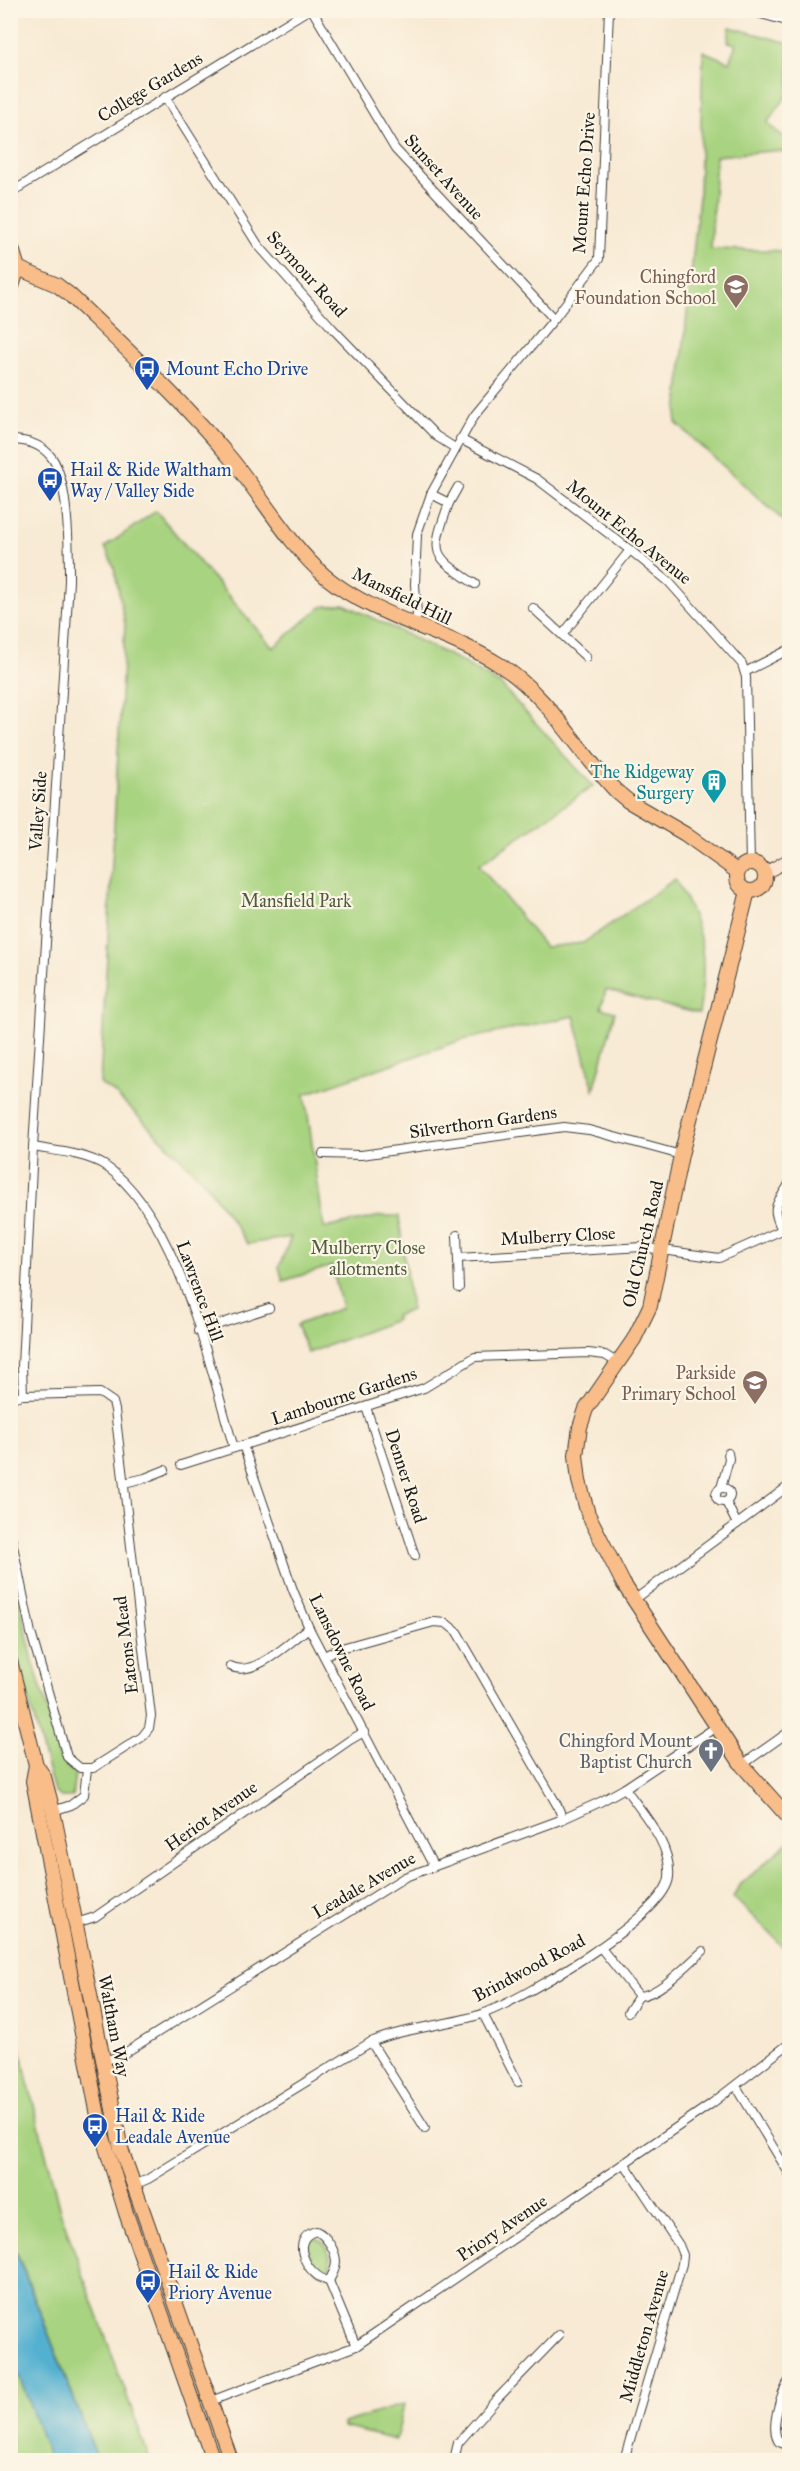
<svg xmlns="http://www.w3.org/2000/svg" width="800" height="2471" font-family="'IM FELL Great Primer',serif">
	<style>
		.green { fill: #a8d380; stroke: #62784e; stroke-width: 1.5 }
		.water { fill: #52b0d0; stroke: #376676; stroke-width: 1.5 }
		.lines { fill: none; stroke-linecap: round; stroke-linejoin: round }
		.street-casing { stroke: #3d3b38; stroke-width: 10 }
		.secondary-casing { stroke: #3d3b38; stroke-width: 14 }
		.primary-casing { stroke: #3d3b38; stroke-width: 16 }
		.street { stroke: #fff; stroke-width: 8 }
		.secondary { stroke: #fce5d0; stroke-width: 12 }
		.primary { stroke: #f8bd89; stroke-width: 14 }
		.labels { text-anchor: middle; stroke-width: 4.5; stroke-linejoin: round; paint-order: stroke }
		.street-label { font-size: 18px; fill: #1c1c1c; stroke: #fcf5e5 }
		.education-label { font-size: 18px; fill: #785e54; stroke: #fcf5e5; text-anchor: end }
		.transit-label { font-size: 18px; fill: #164399; stroke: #fcf5e5; text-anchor: start }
		.culture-label { font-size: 18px; fill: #0d838f; stroke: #fcf5e5; text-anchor: end }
		.park-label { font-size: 18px; fill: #4d5c3f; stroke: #fcf5e5 }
		.worship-label { font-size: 18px; fill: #5b616d; stroke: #fcf5e5; text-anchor: end }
	</style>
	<rect width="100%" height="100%" fill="#fcf5e5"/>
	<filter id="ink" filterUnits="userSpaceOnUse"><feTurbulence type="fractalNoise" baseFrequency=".0167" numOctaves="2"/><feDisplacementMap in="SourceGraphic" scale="12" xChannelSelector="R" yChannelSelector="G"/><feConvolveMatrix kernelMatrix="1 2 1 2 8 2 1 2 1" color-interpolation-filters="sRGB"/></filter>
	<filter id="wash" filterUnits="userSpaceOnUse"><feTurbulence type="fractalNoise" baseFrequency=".008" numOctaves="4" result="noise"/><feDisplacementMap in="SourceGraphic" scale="24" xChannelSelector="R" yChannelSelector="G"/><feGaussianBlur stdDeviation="1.35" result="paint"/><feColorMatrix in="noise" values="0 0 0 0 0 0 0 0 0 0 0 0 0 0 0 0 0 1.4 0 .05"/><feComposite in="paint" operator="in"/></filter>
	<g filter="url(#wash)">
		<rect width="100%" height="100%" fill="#f8ead4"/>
		<!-- green -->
		<g class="green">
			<polygon points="730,27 789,43 789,93 767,123 789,142 789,152 770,151 716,156 711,249 789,251 790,520 786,523 676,423 699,196 703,51 729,62 736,44 728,42"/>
			<path d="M 156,511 L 273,648 L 321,607 L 344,604 L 457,659 L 501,685 L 593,786 L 479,865 L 545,947 L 583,943 L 675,879 C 704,930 708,956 699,1014 L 606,990 L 601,1008 L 615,1012 L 594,1090 L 574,1016 L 462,1040 L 305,1094 L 324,1228 L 381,1216 L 399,1216 L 411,1310 L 395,1316 L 396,1320 L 308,1353 L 296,1325 L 342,1308 L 332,1266 L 283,1281 L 279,1267 L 291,1237 L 248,1244 L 204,1181 L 133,1111 L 112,1091 L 100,1084 L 125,624 L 114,567 L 105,547 Z"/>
			<polygon points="10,1559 33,1661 61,1754 64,1762 75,1773 72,1797 61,1797 54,1792 11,1635"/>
			<polygon points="789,1842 789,1952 733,1897 741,1884"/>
			<polygon points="10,1996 22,2057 60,2211 150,2460 98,2460 11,2237"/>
			<path d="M 314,2237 C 330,2241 333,2262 328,2275 L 325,2276 L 314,2268 L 306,2246 L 310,2238 Z"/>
			<polygon points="10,2354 47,2449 50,2460 11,2460"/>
			<polygon points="404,2404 396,2440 343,2427 343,2423"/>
		</g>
		<!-- water -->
		<polygon class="water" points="10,2237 98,2460 50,2460 11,2354"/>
	</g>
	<g filter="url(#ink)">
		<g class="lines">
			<defs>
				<g id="street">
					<polyline points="312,10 395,149 554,319"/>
					<polyline points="747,10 790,22"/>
					<polyline points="165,97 258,245 333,329 436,436 455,448"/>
					<polyline points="10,193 308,10"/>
					<polyline points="460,439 537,479 630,550 669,582 742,664 746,677 750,863"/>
					<path d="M 10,440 C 26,440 42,444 52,458 C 69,482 69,551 69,581 L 33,1147 L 22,1366 L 23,1395"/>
					<path d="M 431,494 L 449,503 C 431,554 430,554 475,584"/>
					<polyline points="449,503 458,487"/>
					<polyline points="533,608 586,657"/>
					<polyline points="414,625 417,615 415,584 417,534 431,494 474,416 554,319 599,259 609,10"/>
					<polyline points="563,634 630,550"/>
					<polyline points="745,672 790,649"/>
					<path d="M 33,1147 C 55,1151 85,1153 104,1165 C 178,1214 209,1366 234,1448"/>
					<polyline points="323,1154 361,1155 564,1127 589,1130 681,1155"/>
					<path d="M 782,1230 C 769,1204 778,1205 790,1182"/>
					<polyline points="457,1235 459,1288"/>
					<polyline points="458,1258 642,1247 719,1258 782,1230 790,1231"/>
					<polyline points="198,1331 269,1308"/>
					<polyline points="10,1398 23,1395 100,1393 113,1402 115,1410 151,1716 149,1728 142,1737 93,1768 80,1768 67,1757 31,1633 10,1531"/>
					<polyline points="366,1407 415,1556"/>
					<polyline points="243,1445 293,1590 309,1628 433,1865"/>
					<polyline points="181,1465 424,1388 475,1357 588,1353 605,1355 618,1363"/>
					<polyline points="124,1483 145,1478 165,1470"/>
					<circle cx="723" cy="1495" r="7"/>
					<polyline points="721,1488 729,1459 728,1453"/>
					<polyline points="726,1502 737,1524"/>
					<polyline points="634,1600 790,1485"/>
					<polyline points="324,1656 338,1649 434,1622 446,1623 457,1632 557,1805 563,1819"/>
					<path d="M 230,1666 C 254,1679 290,1641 309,1628"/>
					<polyline points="742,1765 790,1731"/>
					<polyline points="53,1811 71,1805 84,1795 87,1769"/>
					<polyline points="76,1923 95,1917 350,1740 364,1732"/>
					<path d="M 601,1948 L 639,1996 C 659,1995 688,1964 703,1951"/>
					<polyline points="628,2012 639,1996"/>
					<polyline points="483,2014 518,2082"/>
					<polyline points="371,2042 425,2128"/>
					<polyline points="103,2061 120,2056 405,1877 563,1819 600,1802 625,1788 716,1727"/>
					<polyline points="736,2086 790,2175"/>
					<path d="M 134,2185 L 148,2179 L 371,2042 C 407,2027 445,2026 482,2014 C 520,2001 666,1916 669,1877 C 672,1844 642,1813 625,1788"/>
					<path d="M 316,2231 C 326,2235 336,2251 336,2262 C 336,2269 332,2275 329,2281 C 307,2277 288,2238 316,2231 Z"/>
					<polyline points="329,2281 356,2346"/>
					<path d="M 790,2379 C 781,2392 769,2429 779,2442 L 790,2446"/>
					<polyline points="211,2401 356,2346 711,2104 790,2043"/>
					<polyline points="454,2460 458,2443 495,2401 559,2335"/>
					<polyline points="624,2460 682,2264 683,2255 679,2245 625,2164"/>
				</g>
				<polyline id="secondary" points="765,873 790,859"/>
				<g id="primary">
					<polyline points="10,242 18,268"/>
					<path d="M 18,268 L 57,285 L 70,295 C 126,349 183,401 232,460 C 263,498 289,545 326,577 C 376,618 445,630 500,665 C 549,696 577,750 616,791 L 628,801 L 685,834 L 738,872"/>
					<polyline points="10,292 18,268"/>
					<circle cx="751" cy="877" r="14"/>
					<polyline points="748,891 681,1155 650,1306 634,1339 586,1409 580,1427 576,1455 579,1481 588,1514 623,1583 742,1765 790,1819"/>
					<polyline points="10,1661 36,1765 44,1777 53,1811 121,2149 231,2460"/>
					<polyline points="36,1765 33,1781 101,2131 126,2213 213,2460"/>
				</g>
			</defs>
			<!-- street casing -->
			<use href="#street" class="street-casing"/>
			<!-- secondary casing -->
			<use href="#secondary" class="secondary-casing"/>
			<!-- primary casing -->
			<use href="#primary" class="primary-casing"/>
			<!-- street -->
			<use href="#street" class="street"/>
			<!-- secondary -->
			<use href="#secondary" class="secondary"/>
			<!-- primary -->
			<use href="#primary" class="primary"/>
		</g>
	</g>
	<!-- icons -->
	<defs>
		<symbol id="school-pin" viewBox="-11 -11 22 30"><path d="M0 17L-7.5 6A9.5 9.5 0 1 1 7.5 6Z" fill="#8d6e63" stroke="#fcf5e5"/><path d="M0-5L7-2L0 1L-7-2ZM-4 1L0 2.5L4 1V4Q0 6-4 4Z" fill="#fff"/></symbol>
		<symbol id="bus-pin" viewBox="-11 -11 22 30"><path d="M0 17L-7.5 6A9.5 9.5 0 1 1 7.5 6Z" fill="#1a4fb4" stroke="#fcf5e5"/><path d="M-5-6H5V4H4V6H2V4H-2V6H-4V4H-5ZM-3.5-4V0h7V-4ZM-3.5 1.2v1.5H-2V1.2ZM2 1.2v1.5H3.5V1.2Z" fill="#fff"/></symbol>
		<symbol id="building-pin" viewBox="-11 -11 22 30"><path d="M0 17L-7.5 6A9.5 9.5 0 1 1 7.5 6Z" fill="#0f9aa8" stroke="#fcf5e5"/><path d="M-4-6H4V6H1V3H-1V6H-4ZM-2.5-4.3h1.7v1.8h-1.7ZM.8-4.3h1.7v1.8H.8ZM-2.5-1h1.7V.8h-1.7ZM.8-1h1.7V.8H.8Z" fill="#fff"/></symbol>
		<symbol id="church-pin" viewBox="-11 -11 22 30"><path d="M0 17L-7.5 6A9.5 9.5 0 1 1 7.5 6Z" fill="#6b7280" stroke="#fcf5e5"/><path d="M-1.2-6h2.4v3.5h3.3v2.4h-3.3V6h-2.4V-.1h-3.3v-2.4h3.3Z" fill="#fff"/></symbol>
	</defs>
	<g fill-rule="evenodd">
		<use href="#school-pin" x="721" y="272" width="30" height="40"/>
		<use href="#bus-pin" x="132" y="354" width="30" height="40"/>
		<use href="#bus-pin" x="35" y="465" width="30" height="40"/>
		<use href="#building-pin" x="699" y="767" width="30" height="40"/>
		<use href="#school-pin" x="740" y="1368" width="30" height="40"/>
		<use href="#church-pin" x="696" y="1736" width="30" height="40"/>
		<use href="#bus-pin" x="80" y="2111" width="30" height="40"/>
		<use href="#bus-pin" x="133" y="2267" width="30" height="40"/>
	</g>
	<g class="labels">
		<!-- street labels -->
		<g class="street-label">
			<text transform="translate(150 87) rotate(-31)" y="6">College Gardens</text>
			<text transform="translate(444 177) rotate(48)" y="6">Sunset Avenue</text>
			<text transform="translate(584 183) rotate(-86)" y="6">Mount Echo Drive</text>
			<text transform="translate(307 274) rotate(48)" y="6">Seymour Road</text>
			<text transform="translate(629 532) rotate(39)" y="6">Mount Echo Avenue</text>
			<text transform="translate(402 596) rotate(26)" y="6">Mansfield Hill</text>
			<text transform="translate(38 811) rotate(-86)" y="6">Valley Side</text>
			<text transform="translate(483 1122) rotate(-8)" y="6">Silverthorn Gardens</text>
			<text transform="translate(558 1236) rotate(-3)" y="6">Mulberry Close</text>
			<text transform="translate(643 1244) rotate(-77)" y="6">Old Church Road</text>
			<text transform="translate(200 1291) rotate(70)" y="6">Lawrence Hill</text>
			<text transform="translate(344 1396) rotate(-18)" y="6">Lambourne Gardens</text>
			<text transform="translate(406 1476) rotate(72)" y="6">Denner Road</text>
			<text transform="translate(126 1645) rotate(-97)" y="6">Eatons Mead</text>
			<text transform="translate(342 1652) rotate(64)" y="6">Lansdowne Road</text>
			<text transform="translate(211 1816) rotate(-35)" y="6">Heriot Avenue</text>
			<text transform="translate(364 1885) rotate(-30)" y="6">Leadale Avenue</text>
			<text transform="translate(529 1968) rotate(-28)" y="6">Brindwood Road</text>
			<text transform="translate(114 2026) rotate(79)" y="6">Waltham Way</text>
			<text transform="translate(502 2228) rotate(-34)" y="6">Priory Avenue</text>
			<text transform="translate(644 2336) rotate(-74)" y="6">Middleton Avenue</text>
		</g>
		<!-- education labels -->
		<g class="education-label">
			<text x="716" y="283">Chingford<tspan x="716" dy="21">Foundation School</tspan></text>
			<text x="736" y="1379">Parkside<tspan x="736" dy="21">Primary School</tspan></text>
		</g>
		<!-- transit labels -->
		<g class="transit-label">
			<text x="166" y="375">Mount Echo Drive</text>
			<text x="70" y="476">Hail &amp; Ride Waltham<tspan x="70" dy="21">Way / Valley Side</tspan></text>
			<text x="115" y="2122">Hail &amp; Ride<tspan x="115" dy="21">Leadale Avenue</tspan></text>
			<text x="168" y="2278">Hail &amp; Ride<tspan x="168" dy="21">Priory Avenue</tspan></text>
		</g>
		<!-- culture labels -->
		<g class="culture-label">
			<text x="694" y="778">The Ridgeway<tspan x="694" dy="21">Surgery</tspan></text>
		</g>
		<!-- park labels -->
		<g class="park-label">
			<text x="296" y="907">Mansfield Park</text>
			<text x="368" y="1254">Mulberry Close<tspan x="368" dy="21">allotments</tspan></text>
		</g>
		<!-- worship labels -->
		<g class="worship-label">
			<text x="692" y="1747">Chingford Mount<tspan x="692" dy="21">Baptist Church</tspan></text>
		</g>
	</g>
	<!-- margin -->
	<rect width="800" height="2471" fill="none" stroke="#fcf5e5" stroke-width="36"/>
</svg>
